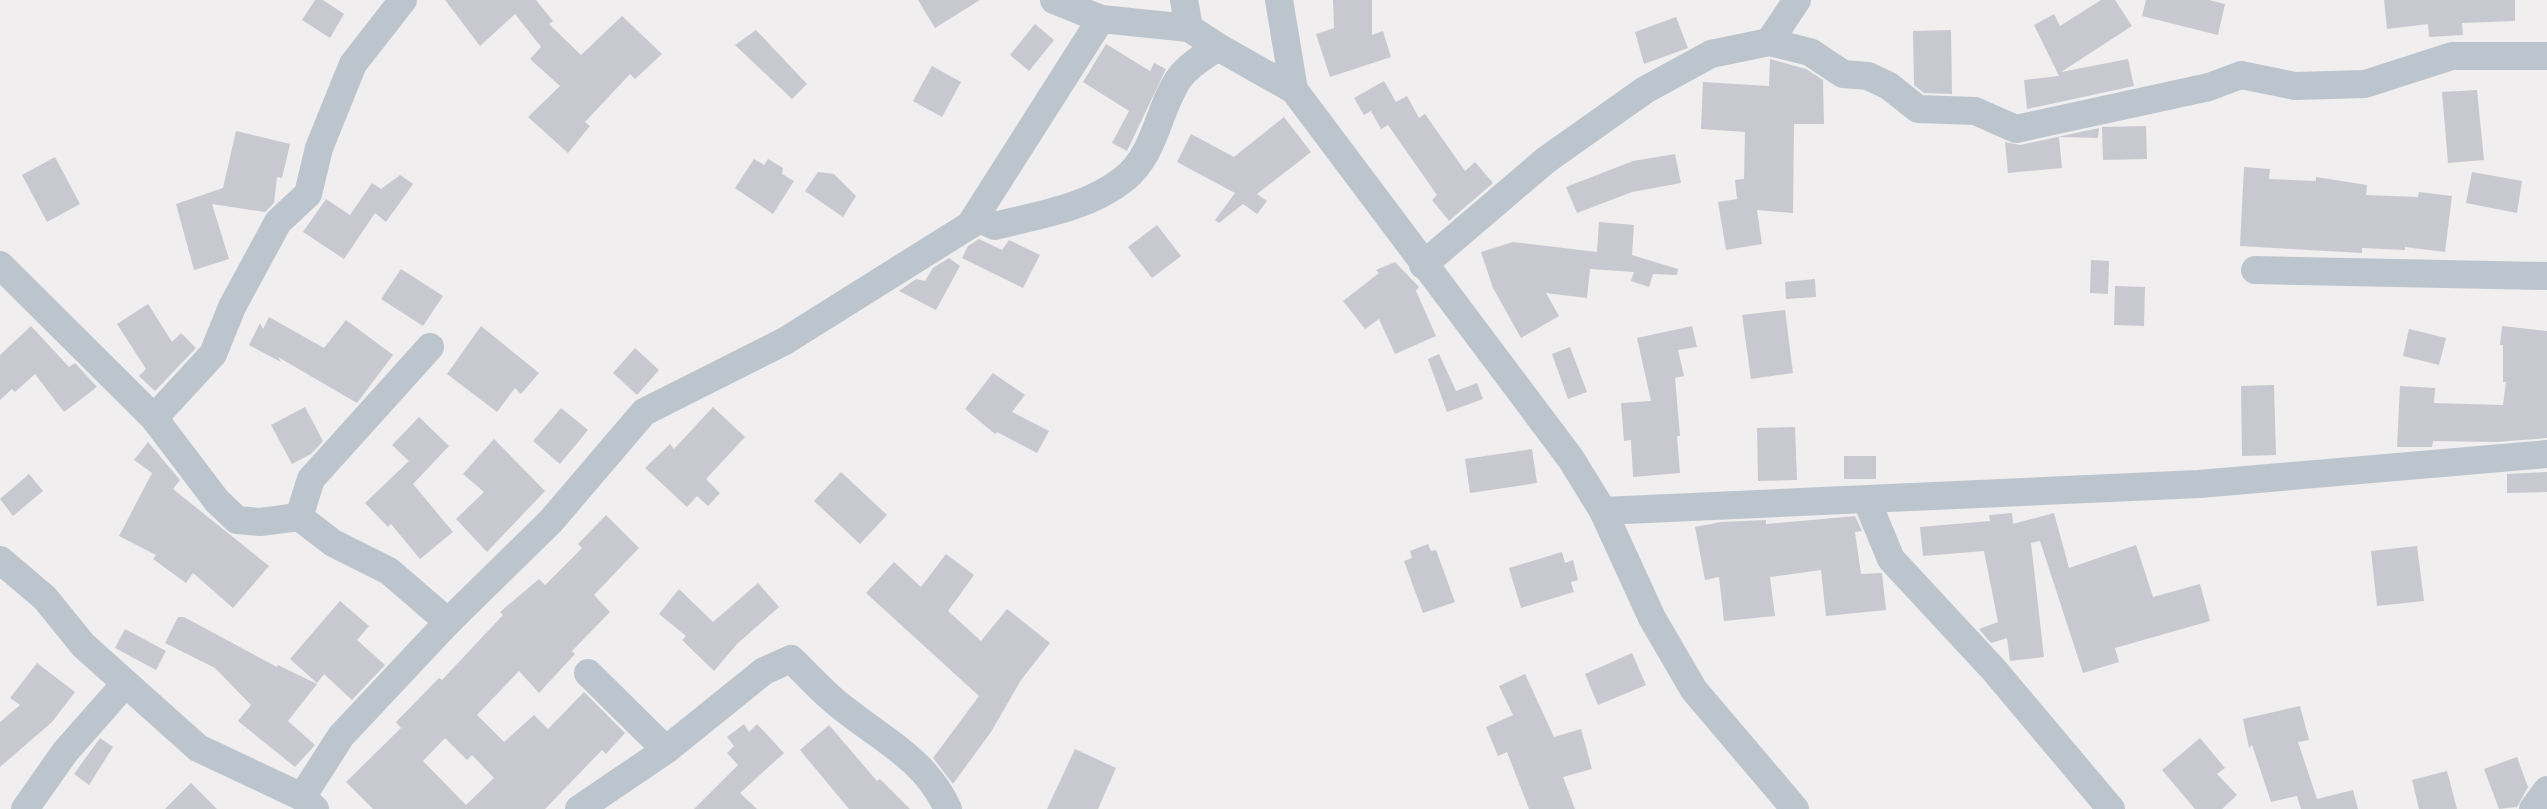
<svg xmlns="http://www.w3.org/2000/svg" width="2547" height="809" font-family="Poppins,sans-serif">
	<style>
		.building { fill: #c8c9d0; fill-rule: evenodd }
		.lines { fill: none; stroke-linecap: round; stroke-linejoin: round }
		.minor { stroke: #bcc4cd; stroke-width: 28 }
	</style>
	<rect width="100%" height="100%" fill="#f0eeee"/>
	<!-- building -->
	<g class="building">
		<polygon points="315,0 323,0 344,14 330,38 302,20"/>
		<polygon points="445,0 536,0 553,21 549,24 581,55 622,16 662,54 635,79 630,74 585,122 590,126 568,153 528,117 560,86 530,59 541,47 515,14 480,46"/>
		<polygon points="918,0 980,0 935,28"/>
		<polygon points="1333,0 1372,0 1372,35 1383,31 1391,57 1330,77 1316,34 1334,28"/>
		<polygon points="2101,0 2115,0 2132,26 2061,72 2128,59 2134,86 2027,109 2024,80 2059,76 2034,25 2054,14 2060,26"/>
		<polygon points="2146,0 2209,0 2225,4 2218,35 2142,16"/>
		<polygon points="2384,0 2515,0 2515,21 2462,23 2463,35 2429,37 2428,24 2387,29"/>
		<polygon points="1676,17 1688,48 1644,64 1635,32"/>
		<polygon points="1035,24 1054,40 1029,71 1010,55"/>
		<polygon points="756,30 807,84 792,99 735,45"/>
		<polygon points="1951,30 1952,94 1924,93 1914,85 1913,31"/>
		<polygon points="1106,44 1150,71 1154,63 1166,69 1127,151 1112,143 1129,111 1083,82"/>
		<polygon points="1770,59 1806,69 1823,80 1824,124 1794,124 1793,213 1757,210 1762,244 1726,250 1718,202 1737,199 1735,180 1744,179 1745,132 1701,129 1703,82 1769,86"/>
		<polygon points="932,66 961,82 942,117 913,101"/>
		<polygon points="1384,81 1396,102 1407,96 1419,118 1425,114 1465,171 1475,162 1493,183 1449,221 1432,200 1437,195 1388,125 1381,129 1371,111 1364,115 1354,98"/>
		<polygon points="2477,90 2484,160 2448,163 2442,92"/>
		<polygon points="1284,117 1311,152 1257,194 1267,201 1257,214 1243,204 1219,223 1215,220 1235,193 1177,162 1191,134 1234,157"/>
		<polygon points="2146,126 2147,159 2103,160 2102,127"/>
		<polygon points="2099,128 2098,138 2059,137 2062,168 2008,173 2005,142 2020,145"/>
		<polygon points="236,131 290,144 282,178 277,177 274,203 265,212 212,204 229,259 194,270 176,204 223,188"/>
		<polygon points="1675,154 1681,183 1632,192 1577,213 1566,187 1633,161"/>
		<polygon points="55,157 80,204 47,222 22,175"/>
		<polygon points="754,159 764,165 768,159 783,168 782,174 794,181 773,214 735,188"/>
		<polygon points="2244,167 2270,169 2269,179 2316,181 2316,177 2367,185 2366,195 2418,197 2419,192 2452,196 2445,252 2405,247 2405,250 2362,248 2362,253 2240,246"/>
		<polygon points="818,172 834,174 856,196 843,217 805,191"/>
		<polygon points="2472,172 2522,181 2517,213 2466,203"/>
		<polygon points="400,175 413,184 386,222 375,213 344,259 303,232 326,199 350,215 372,183 381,189"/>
		<polygon points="1599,222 1634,225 1632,255 1678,269 1677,275 1653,274 1649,287 1631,281 1634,272 1590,269 1587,298 1546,293 1559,316 1521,338 1493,288 1481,252 1513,242 1597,252"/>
		<polygon points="1157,225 1181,256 1152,278 1128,247"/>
		<polygon points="979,239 1002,250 1009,240 1040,255 1023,288 962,258 968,246"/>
		<polygon points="949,258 960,266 936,310 899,291 916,279 925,281 933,268"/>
		<polygon points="2091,260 2109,261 2108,294 2090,293"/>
		<polygon points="1395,262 1419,287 1416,291 1436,336 1395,354 1379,319 1365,329 1343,301 1379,273 1376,270"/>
		<polygon points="401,269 443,296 423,326 381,299"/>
		<polygon points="1815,279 1816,297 1786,299 1785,282"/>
		<polygon points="2115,286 2145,287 2144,326 2114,325"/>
		<polygon points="148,304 172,342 181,333 196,348 155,391 139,376 146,369 117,324"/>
		<polygon points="1785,310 1793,373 1751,379 1742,315"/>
		<polygon points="269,317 324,348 346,320 393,355 357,403 278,357 281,362 249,345 260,323 263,329"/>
		<polygon points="31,326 69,367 75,363 97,387 64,412 35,374 15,392 12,389 0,400 0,355"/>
		<polygon points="481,326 539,373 521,394 515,388 497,412 447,374"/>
		<polygon points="1692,326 1697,347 1678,350 1684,376 1675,378 1680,436 1677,436 1680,473 1633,477 1631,440 1624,441 1621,403 1651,401 1637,338"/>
		<polygon points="2502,326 2547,331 2547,438 2496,442 2433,441 2432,447 2397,447 2400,386 2435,388 2434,403 2503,405 2506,382 2503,382 2503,345 2500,345"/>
		<polygon points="2409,329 2446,338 2439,365 2403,356"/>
		<polygon points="1570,347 1587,392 1568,399 1552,354"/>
		<polygon points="635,348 659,370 637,395 613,373"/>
		<polygon points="1439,354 1456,391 1477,383 1483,399 1447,412 1428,359"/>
		<polygon points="993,373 1025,395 1012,412 1049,431 1037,453 997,432 995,434 965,409"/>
		<polygon points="2274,385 2276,455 2242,456 2241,386"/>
		<polygon points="305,407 323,441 311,454 292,464 271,425"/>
		<polygon points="713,407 745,437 706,479 720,493 708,506 697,496 687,507 645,468 670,444 674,449"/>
		<polygon points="561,408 588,430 560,464 533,441"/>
		<polygon points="419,417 449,446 413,484 453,532 420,559 391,524 388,527 365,503 409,461 392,445"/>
		<polygon points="1795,427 1797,480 1758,481 1757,428"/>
		<polygon points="494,439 545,491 487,552 456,519 484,492 463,474"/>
		<polygon points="148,442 180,480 173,489 269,566 233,608 193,573 186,583 153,559 156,555 119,536 152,473 134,460"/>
		<polygon points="1532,449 1537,483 1470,493 1465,459"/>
		<rect x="1844" y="456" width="32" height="23"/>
		<polygon points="841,472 887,515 860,544 814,501"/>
		<polygon points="2547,472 2547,492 2507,493 2507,474"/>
		<polygon points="29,474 43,491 13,516 0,499"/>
		<polygon points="2012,513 2013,524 2054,513 2069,568 2136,545 2153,597 2200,584 2210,621 2115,648 2119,662 2083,673 2040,541 2031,543 2044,657 2010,661 2007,638 1991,643 1979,629 1998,622 1984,551 1923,556 1920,527 1990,521 1989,515"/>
		<path d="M 606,515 L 639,548 L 594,595 L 610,612 L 572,651 L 575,654 L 539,693 L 519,671 L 477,715 L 504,742 L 534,715 L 548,729 L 584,692 L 625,733 L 606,754 L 602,750 L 545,809 L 373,809 L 346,782 L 401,728 L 396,722 L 439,678 L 442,680 L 503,615 L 500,612 L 539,579 L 545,585 L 582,548 L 578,544 ZM 445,738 L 467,760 L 472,755 L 494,778 L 466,805 L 423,761 Z"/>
		<polygon points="1855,516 1862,531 1855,532 1861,574 1882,573 1886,610 1826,616 1821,570 1770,577 1775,616 1724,621 1719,577 1705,580 1695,527 1721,522 1766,520 1766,524"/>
		<polygon points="1428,544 1431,551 1436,550 1455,602 1423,613 1404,561 1412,558 1410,551"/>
		<polygon points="2417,546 2424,601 2377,606 2371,551"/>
		<polygon points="1562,552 1565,563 1573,560 1578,580 1571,582 1574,592 1521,608 1509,568"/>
		<polygon points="946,554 974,575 948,611 981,641 1007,609 1050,643 1021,680 991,732 953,784 933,758 979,696 866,593 894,562 921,587"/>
		<polygon points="758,583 779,607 737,644 714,671 682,640 686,636 659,614 679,589 713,622"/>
		<polygon points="340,601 369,626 357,640 385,665 352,700 324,674 317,683 290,659"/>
		<polygon points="178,617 184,617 277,667 278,665 317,684 288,721 315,745 295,767 238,721 251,705 215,668 165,643"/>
		<polygon points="125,629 166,651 156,670 115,648"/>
		<polygon points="1632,653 1646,685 1598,705 1585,674"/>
		<polygon points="37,663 75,692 52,722 0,767 0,722 20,705 10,698"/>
		<polygon points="1525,674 1554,737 1581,729 1592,769 1563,777 1575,809 1529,809 1507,752 1498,756 1486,727 1513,715 1499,686"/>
		<polygon points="2300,706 2309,740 2298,742 2317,799 2353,790 2358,809 2301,809 2297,796 2271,802 2252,745 2249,748 2243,719"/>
		<polygon points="744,724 749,732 757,724 784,753 740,793 757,809 694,809 738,765 727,753 734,746 727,737"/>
		<polygon points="829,725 877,781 880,779 910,809 849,809 800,750"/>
		<polygon points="100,738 113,747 89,785 74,774"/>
		<polygon points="2200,738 2225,768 2217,774 2237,795 2222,809 2195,809 2162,770"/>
		<polygon points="1075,749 1116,768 1098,809 1047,809"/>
		<polygon points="2517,757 2528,787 2517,807 2499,809 2484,769"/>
		<polygon points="2447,771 2457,809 2419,809 2412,780"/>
		<polygon points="191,783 217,809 165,809"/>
	</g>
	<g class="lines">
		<!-- minor -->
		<g class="minor">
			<polyline points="1054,0 1101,19 1189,28 1218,47 1294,90 1571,459 1603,511 1652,618 1694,690 1795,809"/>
			<polyline points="1184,0 1189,28"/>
			<polyline points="1279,0 1294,90"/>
			<polyline points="1769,42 1797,0"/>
			<path d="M 970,225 L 978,218 L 995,226 C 1038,215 1088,208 1124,179 C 1156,154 1158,108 1180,77 C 1190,64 1205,56 1218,47"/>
			<polyline points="0,265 154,418 217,501 237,520 260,522 299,517"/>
			<polyline points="1423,265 1546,160 1645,90 1711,54 1769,42 1810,52 1843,74 1868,76 1889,86 1918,109 1975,111 2016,129 2209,87 2241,75 2295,86 2365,84 2452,56 2547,56"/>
			<polyline points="2255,270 2547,276"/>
			<polyline points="430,347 311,479 299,517 333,543 389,571 448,622"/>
			<polyline points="154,418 213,354 232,307 278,222 308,194 319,148 353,64 403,0"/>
			<polyline points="1867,501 1891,559 1994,670 2111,809"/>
			<polyline points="1603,511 2199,484 2547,454"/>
			<polyline points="0,560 45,598 83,645 198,748 302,797"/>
			<polyline points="588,673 666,750"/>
			<polyline points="25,809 65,752 125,684"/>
			<polyline points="315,809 302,797 341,736 448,622 551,521 644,412 785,341 970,225 1101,19"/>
			<path d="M 579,809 L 666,750 L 764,671 L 791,659 C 808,675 824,694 843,708 C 883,740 925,759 948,809"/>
			<polyline points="2533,809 2547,790"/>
		</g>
	</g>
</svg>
